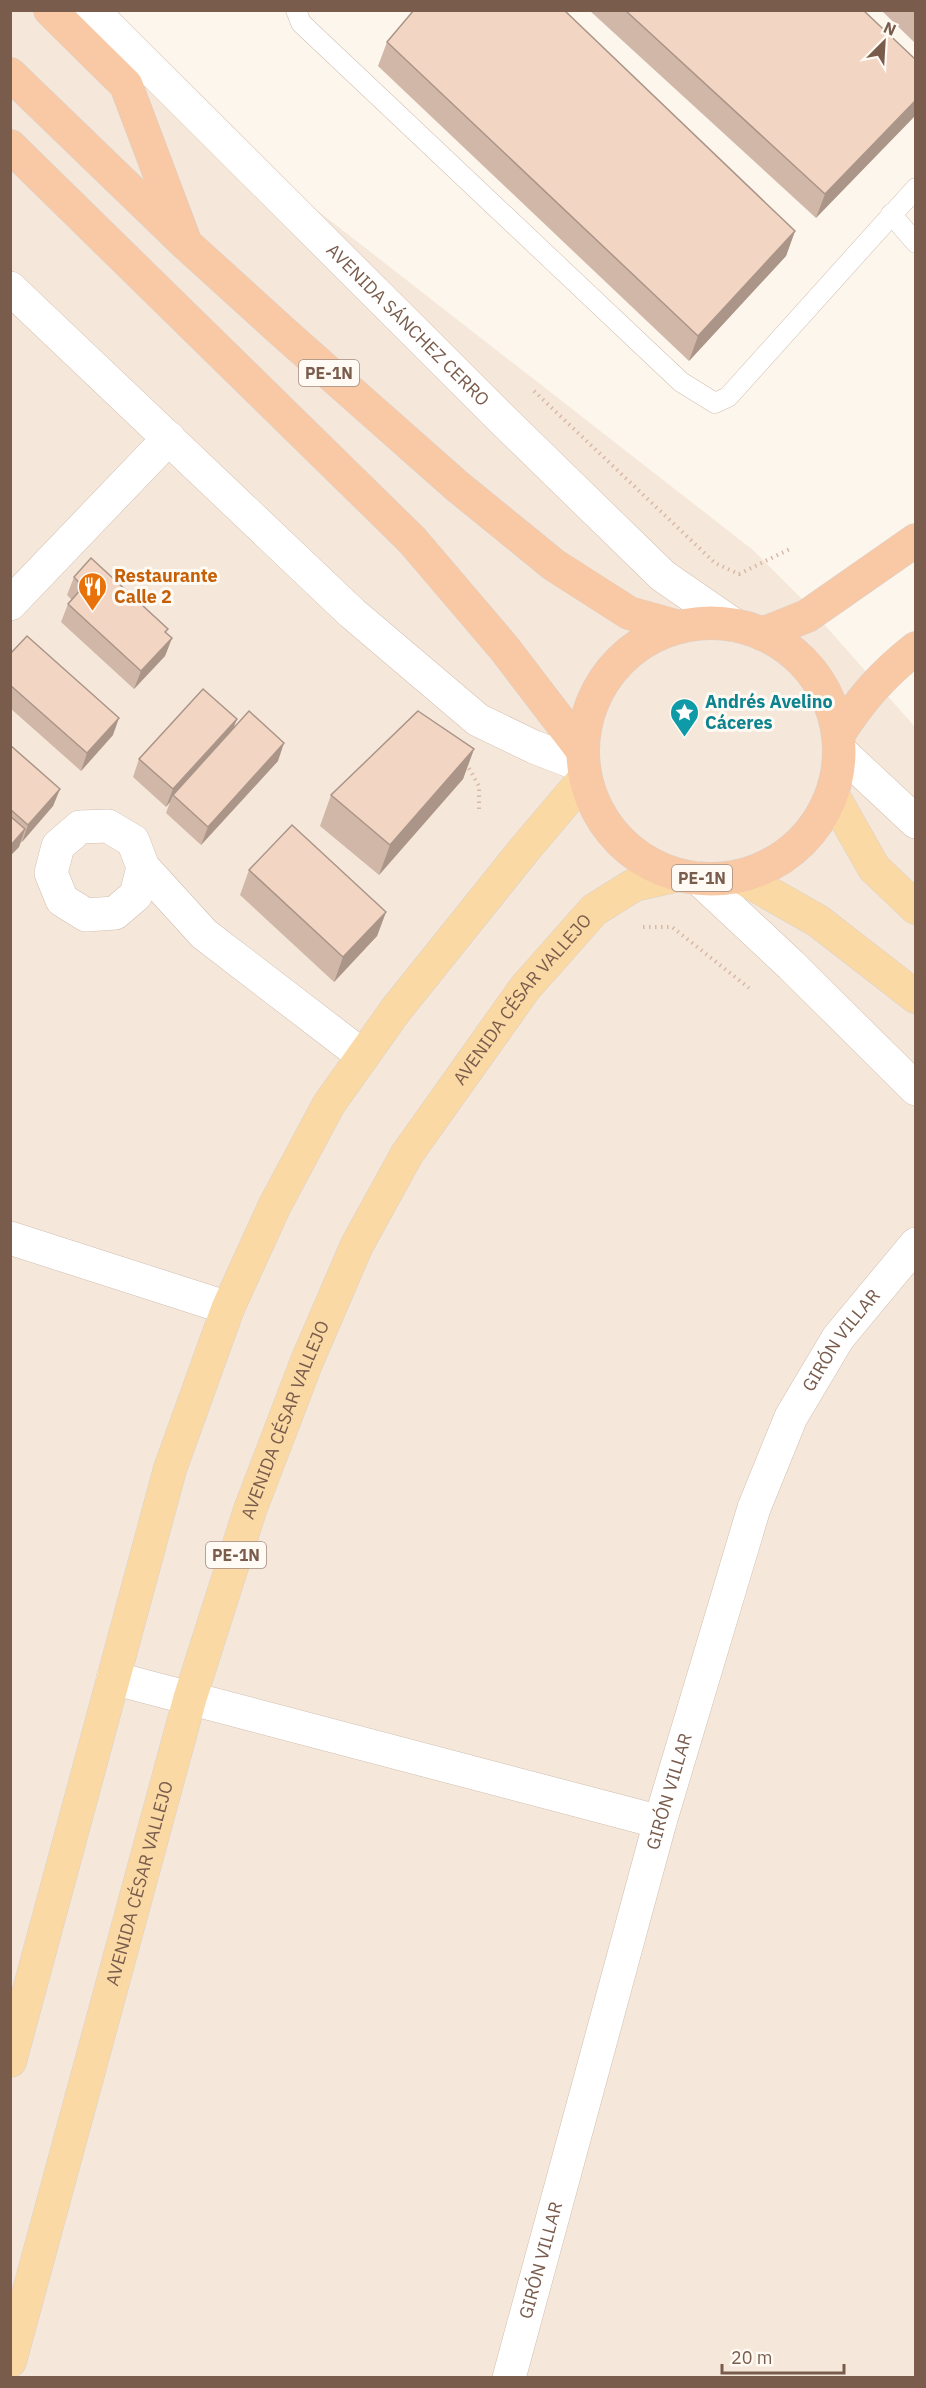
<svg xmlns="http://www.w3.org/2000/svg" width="926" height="2388" font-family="'IBM Plex Sans',sans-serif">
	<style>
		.residential { fill: #f5e8da }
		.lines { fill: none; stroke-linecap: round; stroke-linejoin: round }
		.service-casing { stroke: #d1beb0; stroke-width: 21 }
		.minor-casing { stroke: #d1beb0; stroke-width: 34 }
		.secondary-casing { stroke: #d6c0b0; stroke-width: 34 }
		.primary-casing { stroke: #dad1cd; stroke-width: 34 }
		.trunk-casing { stroke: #dad1cd; stroke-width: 34 }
		.path { stroke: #d9b8a5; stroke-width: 4; stroke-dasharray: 1.5 4.5; stroke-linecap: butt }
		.service { stroke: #fff; stroke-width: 20 }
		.minor { stroke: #fff; stroke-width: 33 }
		.secondary { stroke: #fff; stroke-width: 33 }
		.primary { stroke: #fbd9a5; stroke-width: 33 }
		.trunk { stroke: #f9c8a4; stroke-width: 33 }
		.wall { fill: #d1b7a8 }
		.shaded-wall { fill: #aa9588 }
		.building { fill: #f3d5c3; stroke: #aa9588; stroke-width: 1.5 }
		.labels { text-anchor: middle; stroke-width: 6; stroke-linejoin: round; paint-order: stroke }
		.shield { fill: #fffaf3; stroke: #a28b7f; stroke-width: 1.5 }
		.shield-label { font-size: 16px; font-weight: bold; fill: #7a5c4d }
		.street-label { font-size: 18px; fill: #7a5c4d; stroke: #fffaf3 }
		.food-label { font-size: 18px; font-weight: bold; fill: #c56008; stroke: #fffaf3; text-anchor: start }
		.culture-label { font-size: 18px; font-weight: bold; fill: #0d838f; stroke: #fffaf3; text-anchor: start }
	</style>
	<rect width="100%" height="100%" fill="#fdf6ec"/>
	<!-- residential -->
	<polygon class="residential" points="60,10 753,550 800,597 915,727 916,2377 11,2378 10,11"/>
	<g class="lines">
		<defs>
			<g id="service">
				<polyline points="296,10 301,23 681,382 715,403 728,397 916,188"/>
				<polyline points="891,214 916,243"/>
			</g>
			<g id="minor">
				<polyline points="10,604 169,438"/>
				<polyline points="143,867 136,895 115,913 86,915 62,900 51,873 58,846 80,827 108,826 133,841 143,867 204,934 363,1056"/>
				<polyline points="10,1238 228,1308"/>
				<polyline points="113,1678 660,1822"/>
				<path id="s1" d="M 509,2378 L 660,1822 L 754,1508 L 791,1417 L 838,1338 L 916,1244"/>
			</g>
			<g id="secondary">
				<path id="s2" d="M 92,10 L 507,424 L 663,576 L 734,625"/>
				<polyline points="10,288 352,613 478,720 534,747 583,766"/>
				<polyline points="840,751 916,822"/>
				<polyline points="698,878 791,965 916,1089"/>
			</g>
			<g id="primary">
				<polyline points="832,794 874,868 916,908"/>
				<polyline points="739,876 818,921 916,997"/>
				<polyline points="10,2061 170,1469 228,1308 275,1205 329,1104 395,1011 524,850 585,778"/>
				<path id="s3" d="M 10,2361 L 190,1698 L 250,1510 L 307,1361 L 357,1245 L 407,1154 L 525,988 L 594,910 L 634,885 L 679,875"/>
			</g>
			<g id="trunk">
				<polyline points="50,10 126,85 183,236"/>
				<polyline points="10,74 186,244 284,333 457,486 554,565 629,613 679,627"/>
				<polyline points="10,146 412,540 504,648 582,750"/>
				<circle cx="711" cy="751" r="128"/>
				<polyline points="762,634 807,616 916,540"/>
				<path d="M 838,735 C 861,699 882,675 916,648"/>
			</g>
		</defs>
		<!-- service casing -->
		<use href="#service" class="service-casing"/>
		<!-- minor casing -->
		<use href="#minor" class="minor-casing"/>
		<!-- secondary casing -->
		<use href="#secondary" class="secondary-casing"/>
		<!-- primary casing -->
		<use href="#primary" class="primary-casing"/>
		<!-- trunk casing -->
		<use href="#trunk" class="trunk-casing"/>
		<!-- path -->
		<g class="path">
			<polyline points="534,391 715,563 739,574 792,548"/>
			<polyline points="466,763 479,786 479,813"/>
			<polyline points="643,927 672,927 749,988"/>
		</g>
		<!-- service -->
		<use href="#service" class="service"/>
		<!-- minor -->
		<use href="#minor" class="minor"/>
		<!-- secondary -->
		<use href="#secondary" class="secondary"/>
		<!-- primary -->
		<use href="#primary" class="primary"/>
		<!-- trunk -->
		<use href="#trunk" class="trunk"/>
	</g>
	<!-- wall -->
	<g class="wall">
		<polygon points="589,10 863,10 915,59 816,218"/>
		<polygon points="881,10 915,10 915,43"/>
		<polygon points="387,42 795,231 786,256 689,361 378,66"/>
		<polygon points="74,577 167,633 172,638 165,656 134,689 61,622 68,604 72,600 67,595"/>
		<polygon points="10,654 113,735 81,771 10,708"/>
		<polygon points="233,729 278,761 201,845 166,813 170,802 166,807 133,777 139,759"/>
		<polygon points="10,745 60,789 53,806 22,842 21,842 19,847 10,856"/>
		<polygon points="474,749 463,779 379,875 320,826 331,795"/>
		<polygon points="249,870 386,912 377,936 334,982 240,895"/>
	</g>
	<!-- shaded-wall -->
	<g class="shaded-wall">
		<polygon points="915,101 915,116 816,218 825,194"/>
		<polygon points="795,231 786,256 689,361 698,336"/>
		<polygon points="172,638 165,656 134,689 141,671"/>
		<polygon points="119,718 113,735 81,771 87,753"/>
		<polygon points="237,719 230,737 173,795 170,802 166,807 173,789"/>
		<polygon points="284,743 278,761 201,845 208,827"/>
		<polygon points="474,749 463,779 379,875 390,845"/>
		<polygon points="60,789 53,806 22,842 28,825"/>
		<polygon points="25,829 19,847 10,856 10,846"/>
		<polygon points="386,912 377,936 334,982 343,957"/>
	</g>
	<!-- building -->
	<g class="building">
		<polygon points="414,10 564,10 795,231 698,336 387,42"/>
		<polygon points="625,10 863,10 915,59 915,101 825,194"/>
		<polygon points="91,558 168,629 165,632 172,638 141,671 68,604 83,587 74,577"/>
		<polygon points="27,636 119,718 87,753 10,685 10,654"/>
		<polygon points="203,689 237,719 173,789 139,759"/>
		<polygon points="249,711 284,743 208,827 173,795"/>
		<polygon points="418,711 474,749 390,845 331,795"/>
		<polygon points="10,745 60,789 28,825 10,809"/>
		<polygon points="10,816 25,829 10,846"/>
		<polygon points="292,825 386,912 343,957 249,870"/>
	</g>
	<!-- icons -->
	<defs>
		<symbol id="restaurant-pin" viewBox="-11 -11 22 30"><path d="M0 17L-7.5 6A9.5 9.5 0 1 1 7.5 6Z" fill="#e8710a" stroke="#fffaf3"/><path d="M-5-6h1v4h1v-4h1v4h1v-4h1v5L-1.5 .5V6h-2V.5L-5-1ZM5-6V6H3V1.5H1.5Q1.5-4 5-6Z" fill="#fff"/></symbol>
		<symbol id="sight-pin" viewBox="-11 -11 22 30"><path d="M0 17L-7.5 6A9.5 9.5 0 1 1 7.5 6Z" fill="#0f9aa8" stroke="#fffaf3"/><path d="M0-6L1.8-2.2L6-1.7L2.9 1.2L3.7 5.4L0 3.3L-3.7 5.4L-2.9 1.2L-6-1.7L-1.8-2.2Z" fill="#fff"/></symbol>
	</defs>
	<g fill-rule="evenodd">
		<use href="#restaurant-pin" x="76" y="570" width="33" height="45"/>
		<use href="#sight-pin" x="668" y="696" width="33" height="45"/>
	</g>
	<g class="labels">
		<!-- shield labels -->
		<g class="shield">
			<rect x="299" y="360" width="60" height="26" rx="4.5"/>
			<rect x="672" y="865" width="60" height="26" rx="4.5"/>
			<rect x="206" y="1542" width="60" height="26" rx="4.5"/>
		</g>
		<g class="shield-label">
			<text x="329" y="379">PE-1N</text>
			<text x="702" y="884">PE-1N</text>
			<text x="236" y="1561">PE-1N</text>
		</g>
		<!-- street labels -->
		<g class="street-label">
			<text dy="6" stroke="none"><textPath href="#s2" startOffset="446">AVENIDA SÁNCHEZ CERRO</textPath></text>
			<text dy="6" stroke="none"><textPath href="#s3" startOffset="1467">AVENIDA CÉSAR VALLEJO</textPath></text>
			<text dy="6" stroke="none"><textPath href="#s1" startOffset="1094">GIRÓN VILLAR</textPath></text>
			<text dy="6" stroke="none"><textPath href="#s3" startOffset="981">AVENIDA CÉSAR VALLEJO</textPath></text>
			<text dy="6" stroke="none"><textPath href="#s1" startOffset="608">GIRÓN VILLAR</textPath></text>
			<text dy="6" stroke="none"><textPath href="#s3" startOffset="495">AVENIDA CÉSAR VALLEJO</textPath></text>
			<text dy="6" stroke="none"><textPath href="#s1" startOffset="122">GIRÓN VILLAR</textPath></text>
		</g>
		<!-- food labels -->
		<g class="food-label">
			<text x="114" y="582">Restaurante<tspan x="114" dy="21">Calle 2</tspan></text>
		</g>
		<!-- culture labels -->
		<g class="culture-label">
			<text x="705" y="708">Andrés Avelino<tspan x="705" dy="21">Cáceres</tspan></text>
		</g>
	</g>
	<!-- border -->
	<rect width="926" height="2388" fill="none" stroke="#7a5c4d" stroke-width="24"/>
	<!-- north arrow -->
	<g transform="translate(884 42) rotate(24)" stroke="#fffaf3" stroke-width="4.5" paint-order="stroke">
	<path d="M0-4.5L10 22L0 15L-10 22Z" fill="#7a5c4d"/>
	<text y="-9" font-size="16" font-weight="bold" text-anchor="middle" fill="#7a5c4d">N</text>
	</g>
	<!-- scale -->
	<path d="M722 2364v9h122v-9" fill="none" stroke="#7a5c4d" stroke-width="3"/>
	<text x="731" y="2364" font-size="18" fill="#7a5c4d" stroke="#fffaf3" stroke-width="4.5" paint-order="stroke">20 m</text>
</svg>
